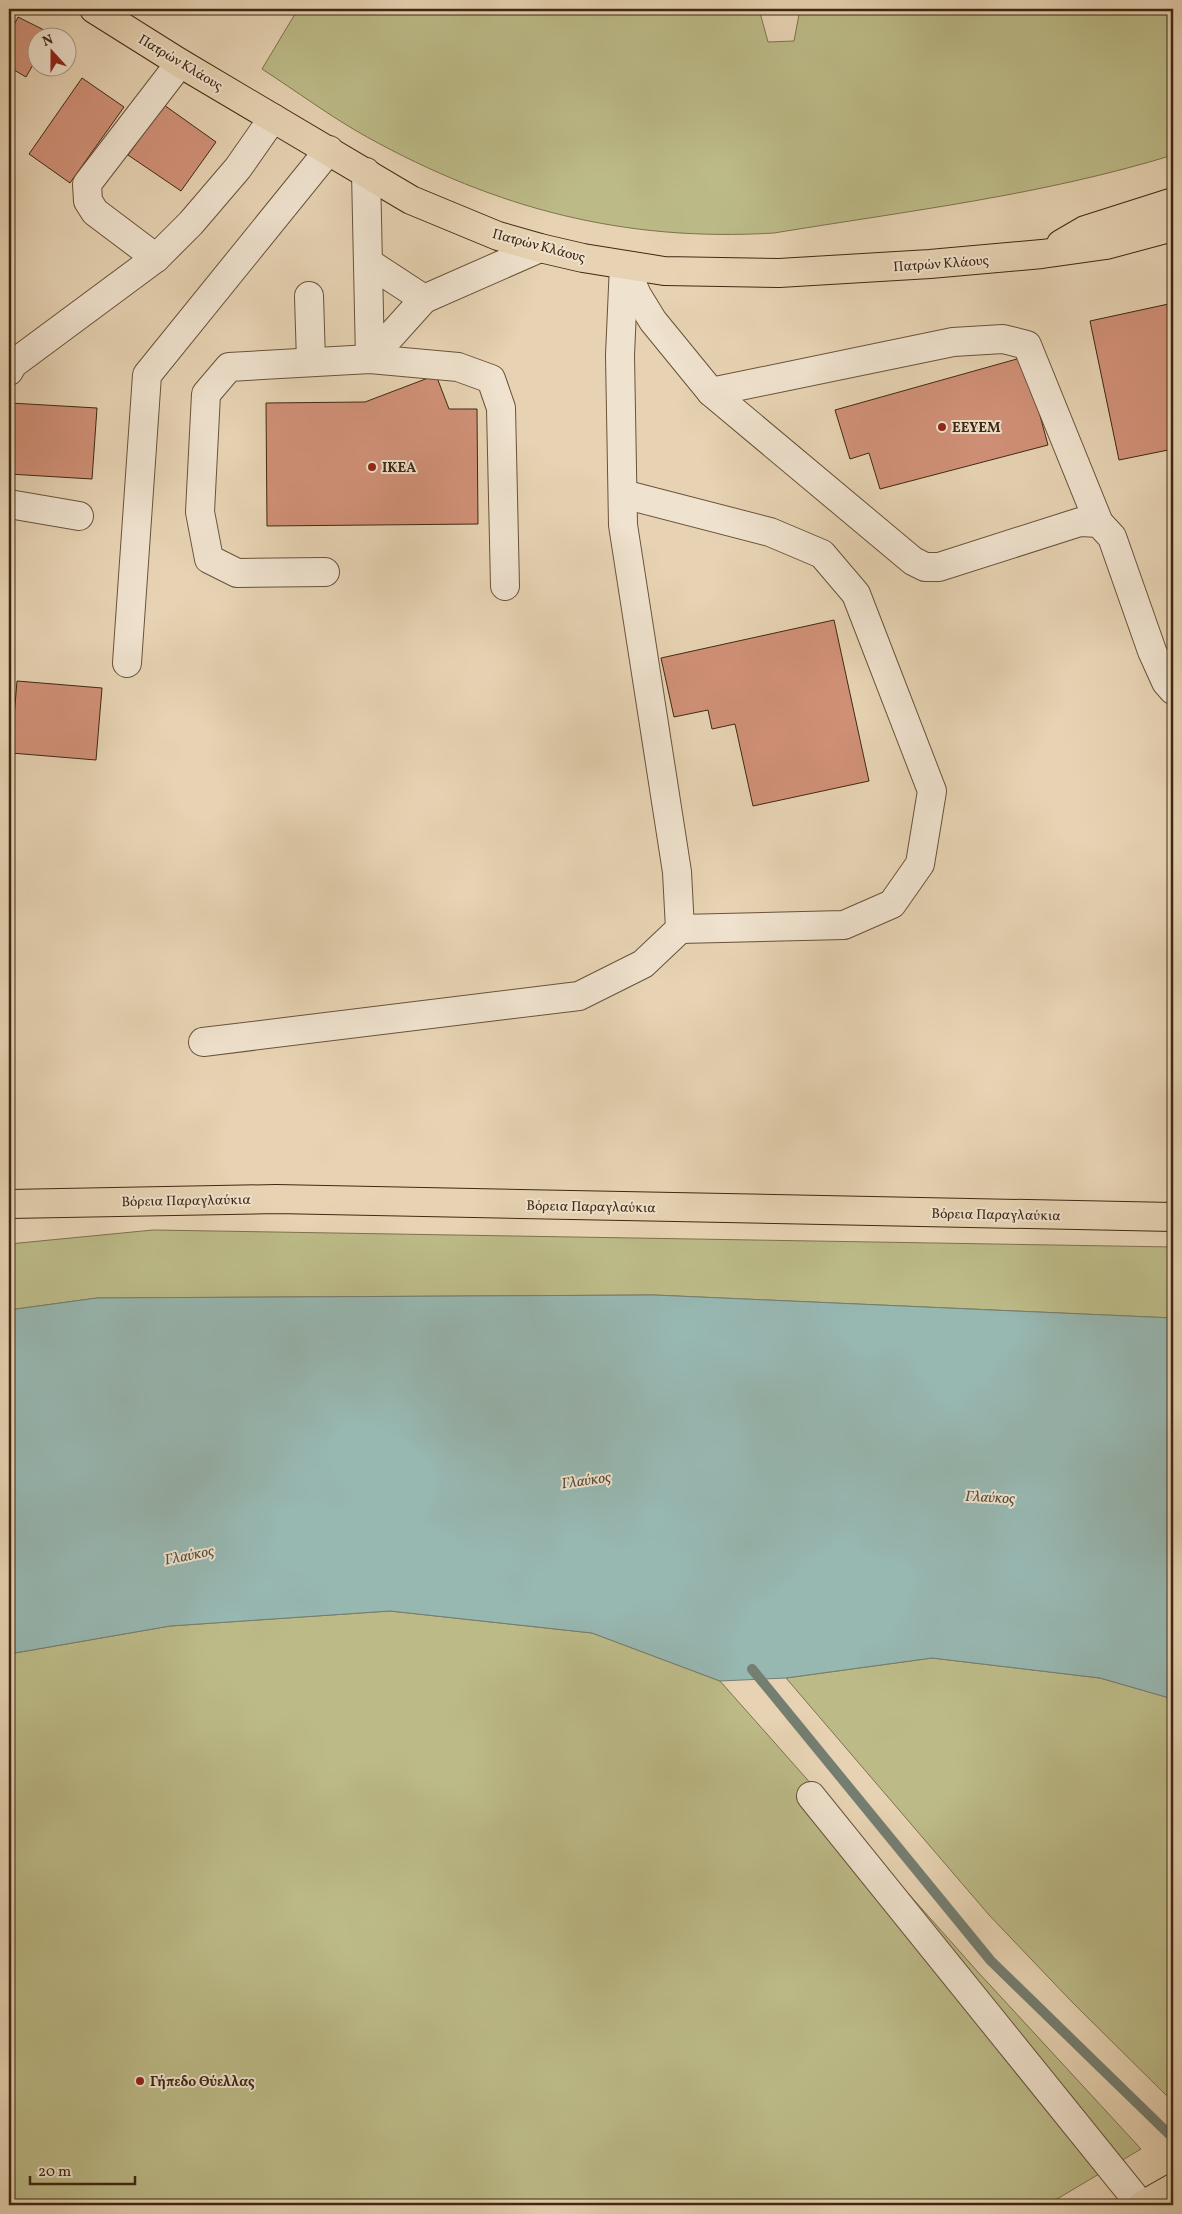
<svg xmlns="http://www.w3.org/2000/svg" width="1182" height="2214" font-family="Vollkorn,serif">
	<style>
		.green { fill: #bcbb88; stroke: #7e724c }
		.water { fill: #97b7b1; stroke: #747e71 }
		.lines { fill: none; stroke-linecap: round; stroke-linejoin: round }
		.stream { stroke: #747e71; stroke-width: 10 }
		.building { fill: #d19178; stroke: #3f2811 }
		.minor-casing { stroke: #69533a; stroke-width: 30 }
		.major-casing { stroke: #3f2811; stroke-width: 30 }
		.minor { stroke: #efe2ce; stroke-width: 28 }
		.major { stroke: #e7d3b3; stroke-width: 28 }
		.poi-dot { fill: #8f2418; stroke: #efe2ce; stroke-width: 2 }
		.labels { text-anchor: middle; stroke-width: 4; stroke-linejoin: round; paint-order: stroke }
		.street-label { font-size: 14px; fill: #3f2811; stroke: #efe2ce }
		.poi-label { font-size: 14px; font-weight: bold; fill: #3f2811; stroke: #efe2ce; text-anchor: start }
		.water-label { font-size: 15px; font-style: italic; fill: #554c39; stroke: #efe2ce }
	</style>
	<rect width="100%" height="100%" fill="#e7d3b3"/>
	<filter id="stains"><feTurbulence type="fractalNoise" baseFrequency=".004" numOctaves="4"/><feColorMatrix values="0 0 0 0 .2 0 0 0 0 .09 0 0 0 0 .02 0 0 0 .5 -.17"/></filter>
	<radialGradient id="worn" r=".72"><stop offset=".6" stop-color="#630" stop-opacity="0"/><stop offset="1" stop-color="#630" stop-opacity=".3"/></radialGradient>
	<!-- green -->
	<g class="green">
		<path d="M 298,9 L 759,9 L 768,42 L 794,41 L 800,9 L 1173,9 L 1173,155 C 1043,195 908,211 774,233 C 625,242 497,209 367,137 C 331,117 296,91 262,69 Z"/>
		<polygon points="153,1230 1173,1247 1173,1318 654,1295 97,1298 9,1310 9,1244"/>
		<polygon points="390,1611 592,1633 720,1681 977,1971 1141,2149 1047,2205 9,2205 9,1654 170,1626"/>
		<polygon points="932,1658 1100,1678 1173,1699 1173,2102 1072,2002 989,1915 786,1678"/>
	</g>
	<!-- water -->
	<polygon class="water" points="654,1295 1173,1318 1173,1699 1100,1678 932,1658 786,1678 720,1681 592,1633 390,1611 170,1626 9,1654 9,1310 97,1298"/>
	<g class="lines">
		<!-- stream -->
		<polyline class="stream" points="752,1669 991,1961 1173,2138"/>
	</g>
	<!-- building -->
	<g class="building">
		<polygon points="18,17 50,33 47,38 38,38 38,56 26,77 9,67 9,35"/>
		<polygon points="82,78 124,107 70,183 29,154"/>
		<polygon points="164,105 216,142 181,191 128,155"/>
		<polygon points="1173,303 1173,449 1119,460 1090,321"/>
		<polygon points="1024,357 1048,445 880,489 869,453 850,459 835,410"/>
		<polygon points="436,375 449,409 477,409 478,524 267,526 266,403 365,402"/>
		<polygon points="10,403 97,408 92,479 9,474"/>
		<polygon points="834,620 869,781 753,806 735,724 712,729 708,710 674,717 661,658"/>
		<polygon points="17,681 102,688 96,760 11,753"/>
	</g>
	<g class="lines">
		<defs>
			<g id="minor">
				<polyline points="366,172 370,359"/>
				<polyline points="156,258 95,212 88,201 87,184 180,63"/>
				<polyline points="369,263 424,299"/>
				<polyline points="625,268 637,295 653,321 711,392 913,561 925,567 939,567 1080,522 1099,523 1112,537 1152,651 1166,682 1173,690"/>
				<polyline points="309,296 311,361"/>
				<polyline points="370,359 424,299 540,248"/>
				<polyline points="9,371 13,364 156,258 191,223 238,168 273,118"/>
				<polyline points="711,392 953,342 1003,339 1027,345 1099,523"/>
				<polyline points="623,494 770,532 822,554 856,594 932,791 920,864 892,904 844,925 680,929"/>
				<polyline points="9,504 79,516"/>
				<polyline points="325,572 237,573 209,559 200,512 206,394 229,367 370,359 458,367 491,379 501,408 505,586"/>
				<polyline points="127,663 147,375 329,150"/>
				<polyline points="203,1042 579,996 643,964 680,929 677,872 623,525 620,355 624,265"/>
				<polyline points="811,1796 1141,2205"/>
			</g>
			<g id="major">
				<polyline points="94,9 180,63 411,200 498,236 540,248 583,258 664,271 779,273 930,264 1042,254 1106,245 1173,227"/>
				<polyline points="1061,244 1085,230 1173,202"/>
				<polyline points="9,1204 276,1199 1173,1217"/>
				<polyline points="1143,2205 1173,2188"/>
			</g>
		</defs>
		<!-- minor casing -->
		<use href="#minor" class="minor-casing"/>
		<!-- major casing -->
		<use href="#major" class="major-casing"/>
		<!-- minor -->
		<use href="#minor" class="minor"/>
		<!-- major -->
		<use href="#major" class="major"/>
	</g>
	<!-- markers -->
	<g class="poi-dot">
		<circle cx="942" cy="427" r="5"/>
		<circle cx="372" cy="467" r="5"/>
		<circle cx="140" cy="2081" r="5"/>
	</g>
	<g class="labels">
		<!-- street labels -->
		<g class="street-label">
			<text transform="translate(181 62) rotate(31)" y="5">Πατρών Κλάους</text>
			<text transform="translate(539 245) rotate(15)" y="5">Πατρών Κλάους</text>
			<text transform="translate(941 263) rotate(-4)" y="5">Πατρών Κλάους</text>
			<text transform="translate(186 1200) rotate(-1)" y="5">Βόρεια Παραγλαύκια</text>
			<text transform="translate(591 1206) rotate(1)" y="5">Βόρεια Παραγλαύκια</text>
			<text transform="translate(996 1214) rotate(1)" y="5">Βόρεια Παραγλαύκια</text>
		</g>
		<!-- poi labels -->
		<g class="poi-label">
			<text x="952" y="432">EEYEM</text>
			<text x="382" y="472">IKEA</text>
			<text x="150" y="2086">Γήπεδο Θύελλας</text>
		</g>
		<!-- water labels -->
		<g class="water-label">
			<text transform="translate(586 1480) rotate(-8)" y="5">Γλαύκος</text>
			<text transform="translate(990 1497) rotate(3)" y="5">Γλαύκος</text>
			<text transform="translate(189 1555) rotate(-11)" y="5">Γλαύκος</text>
		</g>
	</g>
	<!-- margin -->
	<rect width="1182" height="2214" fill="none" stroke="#e7d3b3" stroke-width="30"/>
	<rect x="10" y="10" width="1162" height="2194" fill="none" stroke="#3f2811" stroke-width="2.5"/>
	<rect x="15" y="15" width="1152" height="2184" fill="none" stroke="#3f2811"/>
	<!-- north arrow -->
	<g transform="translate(52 52) rotate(339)"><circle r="24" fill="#efe2ce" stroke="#a99882"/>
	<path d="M0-4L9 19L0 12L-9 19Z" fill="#8f2418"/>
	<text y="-8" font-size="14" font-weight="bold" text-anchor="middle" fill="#3f2811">N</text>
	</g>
	<!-- scale -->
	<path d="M30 2176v8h105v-8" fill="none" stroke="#3f2811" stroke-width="2.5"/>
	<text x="38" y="2176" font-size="15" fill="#3f2811" stroke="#efe2ce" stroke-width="4" paint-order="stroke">20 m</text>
	<rect width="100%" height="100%" filter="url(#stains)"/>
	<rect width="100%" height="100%" fill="url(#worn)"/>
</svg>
